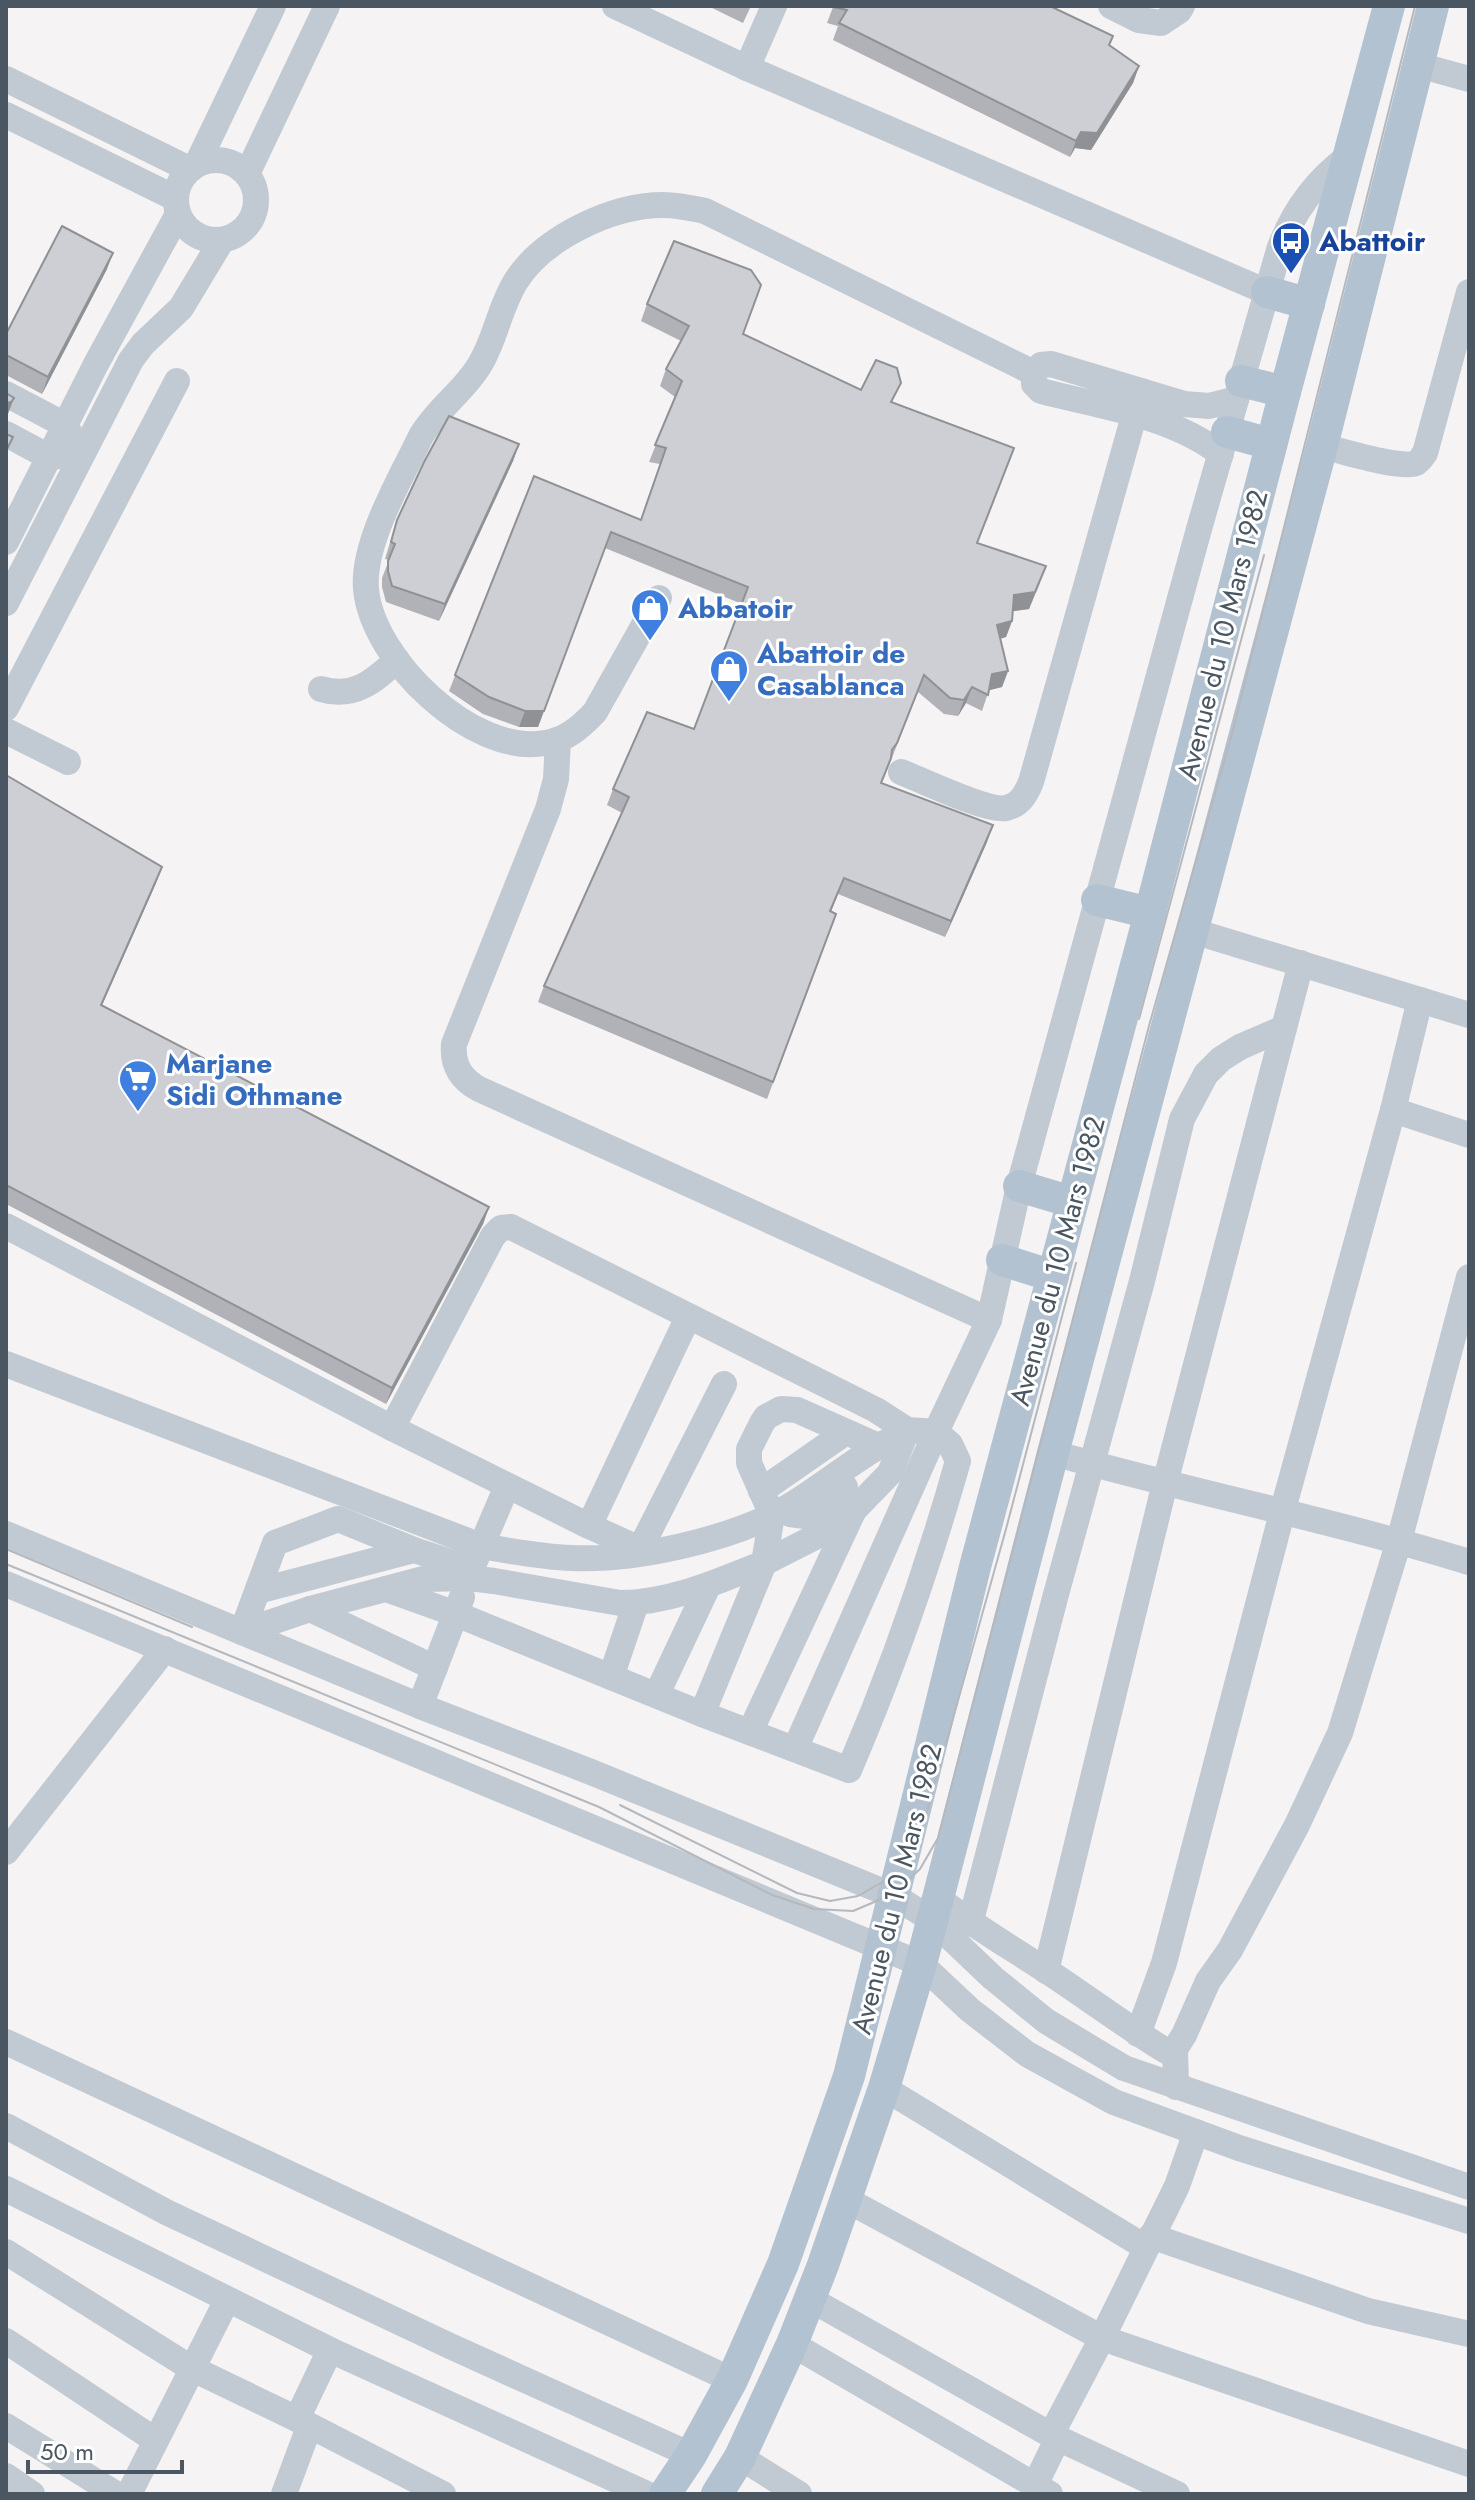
<svg xmlns="http://www.w3.org/2000/svg" width="1475" height="2500" font-family="Jost,sans-serif">
	<style>
		.lines { fill: none; stroke-linecap: round; stroke-linejoin: round }
		.minor { stroke: #c1cad2; stroke-width: 26 }
		.major { stroke: #b3c2d1; stroke-width: 32 }
		.tram { stroke: #b5b8bd; stroke-width: 2 }
		.wall { fill: #b0b2b7 }
		.shaded-wall { fill: #909195 }
		.building { fill: #cdcfd5; stroke: #909195; stroke-width: 2 }
		.labels { text-anchor: middle; stroke-width: 6; stroke-linejoin: round; paint-order: stroke }
		.transit-label { font-size: 28px; font-weight: bold; fill: #164399; stroke: #fff; text-anchor: start }
		.shop-label { font-size: 28px; font-weight: bold; fill: #366cbe; stroke: #fff; text-anchor: start }
		.street-label { font-size: 28px; fill: #4a5661; stroke: #fff }
	</style>
	<rect width="100%" height="100%" fill="#f5f3f3"/>
	<g class="lines">
		<!-- minor -->
		<g class="minor">
			<polyline points="615,6 747,68 1267,292"/>
			<polyline points="1111,6 1139,20 1161,23 1179,11 1182,6"/>
			<polyline points="1418,65 1469,79"/>
			<polyline points="747,68 774,6"/>
			<polyline points="6,79 189,169"/>
			<polyline points="6,115 175,198"/>
			<circle cx="216" cy="200" r="40"/>
			<polyline points="197,164 273,6"/>
			<polyline points="247,174 327,6"/>
			<polyline points="6,394 65,425 82,454 49,457 6,434"/>
			<path d="M 1322,446 C 1338,450 1404,470 1416,463 C 1420,461 1422,457 1425,453 L 1469,292"/>
			<path d="M 1221,454 C 1170,415 1102,407 1041,391 L 1034,384 L 1034,373 L 1041,365 L 1051,364 L 1184,404 L 1209,406 L 1236,399"/>
			<polyline points="6,542 96,364 178,214"/>
			<path d="M 659,598 L 595,712 C 581,727 566,740 545,743 C 472,756 372,659 366,589 C 362,543 401,478 421,436 C 437,409 463,392 479,366 C 496,339 499,308 516,281 C 543,238 612,205 663,205 C 677,205 691,208 705,211 L 1034,373"/>
			<polyline points="6,603 131,360 143,344 181,308 222,240"/>
			<path d="M 321,689 C 354,699 374,681 397,660"/>
			<polyline points="6,708 177,381"/>
			<polyline points="6,731 68,762"/>
			<path d="M 558,740 L 556,779 L 548,809 L 454,1044 C 452,1065 461,1079 479,1089 L 989,1320"/>
			<path d="M 901,772 C 922,780 987,812 1006,808 C 1020,805 1026,794 1031,782 L 1141,391"/>
			<polyline points="1193,931 1469,1015"/>
			<polyline points="1393,1110 1469,1135"/>
			<polyline points="6,1226 392,1428 589,1526 640,1549"/>
			<path d="M 6,1364 L 481,1546 C 511,1551 541,1557 572,1558 C 635,1561 727,1540 783,1510 C 820,1489 852,1460 890,1440"/>
			<path d="M 392,1428 L 493,1236 L 501,1228 L 511,1227 L 876,1410 L 907,1430 L 936,1432 L 989,1320 L 1019,1186 L 1199,529 L 1279,250 C 1293,211 1315,181 1349,156"/>
			<path d="M 1053,1453 C 1191,1492 1332,1520 1469,1562"/>
			<polyline points="761,1491 846,1432"/>
			<polyline points="784,1509 790,1514 805,1516 845,1487"/>
			<polyline points="589,1526 688,1317"/>
			<polyline points="6,1534 420,1706 591,1772 894,1896 932,1920 993,1978 1046,2021 1124,2068 1469,2187"/>
			<polyline points="638,1553 724,1384"/>
			<polyline points="475,1561 507,1486"/>
			<path d="M 472,1569 L 414,1550 L 338,1519 L 275,1543 L 242,1632 L 310,1609 L 423,1579 L 469,1578 L 494,1581 L 620,1603 C 670,1603 719,1581 764,1563 L 772,1515 L 749,1463 L 749,1449 L 762,1423 L 766,1417 L 781,1409 L 797,1410 L 878,1446"/>
			<polyline points="6,1584 921,1964 970,2010 1027,2054 1114,2102 1239,2148 1469,2221"/>
			<path d="M 386,1589 L 456,1614 L 702,1714 L 849,1770 C 892,1670 928,1567 958,1461 L 950,1444 L 936,1432 L 795,1749"/>
			<polyline points="258,1591 414,1550"/>
			<polyline points="310,1609 435,1668"/>
			<polyline points="611,1677 636,1603"/>
			<polyline points="657,1694 708,1586"/>
			<polyline points="420,1706 462,1597"/>
			<polyline points="702,1714 764,1563 827,1531 855,1509 890,1473 907,1430"/>
			<polyline points="750,1732 852,1514"/>
			<polyline points="6,1852 165,1649"/>
			<path d="M 938,1898 C 972,1925 1010,1947 1047,1971 C 1087,1997 1125,2026 1166,2051 L 1175,2049"/>
			<polyline points="970,1924 1055,1598 1142,1281 1182,1119 1206,1074 1221,1059 1240,1047 1284,1028"/>
			<polyline points="1046,1971 1165,1483 1301,963"/>
			<polyline points="1138,2034 1164,1963 1282,1513 1393,1110 1420,1000"/>
			<polyline points="6,2042 732,2380"/>
			<polyline points="1176,2087 1175,2049 1184,2035 1208,1981 1230,1950 1297,1825 1340,1733 1399,1541 1469,1277"/>
			<polyline points="884,2088 1145,2247"/>
			<polyline points="6,2126 166,2212 450,2346 691,2455"/>
			<polyline points="6,2189 330,2350 647,2494"/>
			<polyline points="847,2200 1102,2338 1469,2464"/>
			<polyline points="1151,2236 1368,2311 1469,2334"/>
			<polyline points="6,2252 191,2368 297,2419"/>
			<polyline points="810,2299 1051,2435 1177,2494"/>
			<polyline points="6,2341 155,2440"/>
			<polyline points="792,2344 1050,2494"/>
			<polyline points="330,2350 297,2419 443,2494"/>
			<polyline points="6,2426 116,2494"/>
			<polyline points="1051,2435 1102,2338 1177,2186 1196,2132"/>
			<polyline points="740,2457 799,2494"/>
			<polyline points="6,2476 32,2494"/>
			<polyline points="1035,2485 1058,2438"/>
			<polyline points="129,2494 227,2300"/>
			<polyline points="284,2494 309,2427"/>
		</g>
		<!-- major -->
		<g class="major">
			<polyline points="1267,292 1309,304"/>
			<polyline points="1241,381 1285,392"/>
			<polyline points="1227,432 1271,444"/>
			<polyline points="1097,900 1150,913"/>
			<polyline points="1019,1186 1072,1202"/>
			<polyline points="1002,1260 1053,1276"/>
			<polyline points="665,2494 691,2455 732,2380 783,2264 849,2076 975,1567 1150,913 1285,392 1389,6"/>
			<polyline points="717,2494 740,2457 792,2344 823,2265 884,2088 921,1964 1053,1453 1322,446 1433,6"/>
		</g>
		<!-- tram -->
		<g class="tram">
			<polyline points="1139,1019 1264,555"/>
			<polyline points="6,1549 192,1627"/>
			<polyline points="6,1564 599,1807 772,1895 814,1909 853,1911 879,1900 902,1886 920,1869 938,1838 1149,1026 1233,730 1415,6"/>
			<polyline points="620,1805 797,1893 830,1901 858,1896 900,1872 912,1857 926,1815 1006,1529 1076,1263"/>
		</g>
	</g>
	<!-- wall -->
	<g class="wall">
		<polygon points="708,6 751,6 743,23"/>
		<polygon points="833,7 1110,46 1139,66 1133,83 1091,150 1075,148 1070,157 833,40 838,26 827,23"/>
		<polygon points="107,269 42,394 6,375 6,334"/>
		<polygon points="647,304 743,334 861,390 893,403 977,543 1040,583 1029,609 1013,611 1012,621 1006,637 1000,639 1008,671 1002,687 989,690 982,711 966,703 958,716 944,714 918,692 882,783 987,842 945,937 838,894 831,912 836,914 767,1099 538,1002 544,986 622,813 607,805 613,789 694,729 742,604 605,548 538,727 519,727 483,714 449,691 534,476 641,520 660,464 649,462 675,397 660,386 666,369 681,341 641,321"/>
		<polygon points="519,444 513,461 439,621 386,602 382,587 382,578 389,560 385,559 397,520"/>
		<polygon points="6,775 156,883 102,1005 489,1207 483,1224 386,1404 6,1204"/>
	</g>
	<!-- shaded-wall -->
	<g class="shaded-wall">
		<polygon points="1139,66 1133,83 1091,150 1075,148 1070,157 1076,141 1081,132"/>
		<polygon points="113,253 107,269 42,394 48,377"/>
		<polygon points="14,398 8,414 6,417 6,403"/>
		<polygon points="519,444 513,461 439,621 445,604"/>
		<polygon points="611,532 538,727 519,727 525,711"/>
		<polygon points="1046,566 1029,609 1008,612 1014,595"/>
		<polygon points="1012,621 1006,637 991,641 997,625"/>
		<polygon points="1008,671 1002,687 986,691 992,674"/>
		<polygon points="972,687 966,703 958,716 964,700"/>
		<polygon points="993,825 987,842 945,937 951,921"/>
		<polygon points="162,867 156,883 95,1021 101,1005"/>
		<polygon points="489,1207 483,1224 386,1404 392,1388"/>
	</g>
	<!-- building -->
	<g class="building">
		<polygon points="834,6 1050,6 1113,36 1109,45 1139,66 1097,133 1081,132 1076,141 839,23 847,10 833,7"/>
		<polygon points="62,226 113,253 48,377 6,355 6,334"/>
		<polygon points="674,241 751,270 761,285 743,334 861,390 876,360 897,368 901,383 891,402 1014,448 977,543 1046,566 1035,592 1014,595 1012,621 997,625 1008,671 992,674 988,695 972,687 964,700 950,698 924,675 897,743 892,750 891,758 881,783 993,825 951,921 844,878 830,911 836,914 773,1082 544,986 629,797 613,789 647,712 694,729 748,587 611,532 544,711 525,711 489,697 455,675 534,476 641,520 666,448 655,445 682,381 666,369 689,326 647,304"/>
		<polygon points="6,393 14,398 11,402 6,403"/>
		<polygon points="449,416 519,444 445,604 392,586 388,571 388,561 395,544 391,542 397,520 424,462"/>
		<polygon points="6,434 13,437 6,451"/>
		<polygon points="6,775 162,867 101,1005 489,1207 392,1388 6,1185"/>
	</g>
	<!-- icons -->
	<defs>
		<symbol id="bus-pin" viewBox="-11 -11 22 30"><path d="M0 17L-7.5 6A9.5 9.5 0 1 1 7.5 6Z" fill="#1a4fb4" stroke="#fff"/><path d="M-5-6H5V4H4V6H2V4H-2V6H-4V4H-5ZM-3.5-4V0h7V-4ZM-3.5 1.2v1.5H-2V1.2ZM2 1.2v1.5H3.5V1.2Z" fill="#fff"/></symbol>
		<symbol id="shop-pin" viewBox="-11 -11 22 30"><path d="M0 17L-7.5 6A9.5 9.5 0 1 1 7.5 6Z" fill="#3f7fe0" stroke="#fff"/><path d="M-5-2.5h2.3a2.7 3.5 0 0 1 5.4 0H5L5.5 6h-11ZM-1.5-2.5h3a1.5 2.3 0 0 0-3 0Z" fill="#fff"/></symbol>
		<symbol id="supermarket-pin" viewBox="-11 -11 22 30"><path d="M0 17L-7.5 6A9.5 9.5 0 1 1 7.5 6Z" fill="#3f7fe0" stroke="#fff"/><path d="M-6-5.5h2.5l.6 2H6L4.5 2H-2.5L-4.4-4H-6ZM-1.5 3.2a1.3 1.3 0 1 0 .1 0ZM3 3.2a1.3 1.3 0 1 0 .1 0Z" fill="#fff"/></symbol>
	</defs>
	<g fill-rule="evenodd">
		<use href="#bus-pin" x="1269" y="219" width="44" height="60"/>
		<use href="#shop-pin" x="628" y="586" width="44" height="60"/>
		<use href="#shop-pin" x="707" y="647" width="44" height="60"/>
		<use href="#supermarket-pin" x="116" y="1057" width="44" height="60"/>
	</g>
	<g class="labels">
		<!-- transit labels -->
		<g class="transit-label">
			<text x="1319" y="251">Abattoir</text>
		</g>
		<!-- shop labels -->
		<g class="shop-label">
			<text x="678" y="618">Abbatoir</text>
			<text x="757" y="663">Abattoir de<tspan x="757" dy="32">Casablanca</tspan></text>
			<text x="166" y="1073">Marjane<tspan x="166" dy="32">Sidi Othmane</tspan></text>
		</g>
		<!-- street labels -->
		<g class="street-label">
			<text transform="translate(1222 635) rotate(-76)" y="10">Avenue du 10 Mars 1982</text>
			<text transform="translate(1057 1261) rotate(-75)" y="10">Avenue du 10 Mars 1982</text>
			<text transform="translate(896 1889) rotate(-76)" y="10">Avenue du 10 Mars 1982</text>
		</g>
	</g>
	<!-- border -->
	<rect width="1475" height="2500" fill="none" stroke="#4a5661" stroke-width="16"/>
	<!-- scale -->
	<path d="M28 2460v12h154v-12" fill="none" stroke="#4a5661" stroke-width="4"/>
	<text x="40" y="2460" font-size="24" fill="#4a5661" stroke="#ffffff" stroke-width="6" paint-order="stroke">50 m</text>
</svg>
